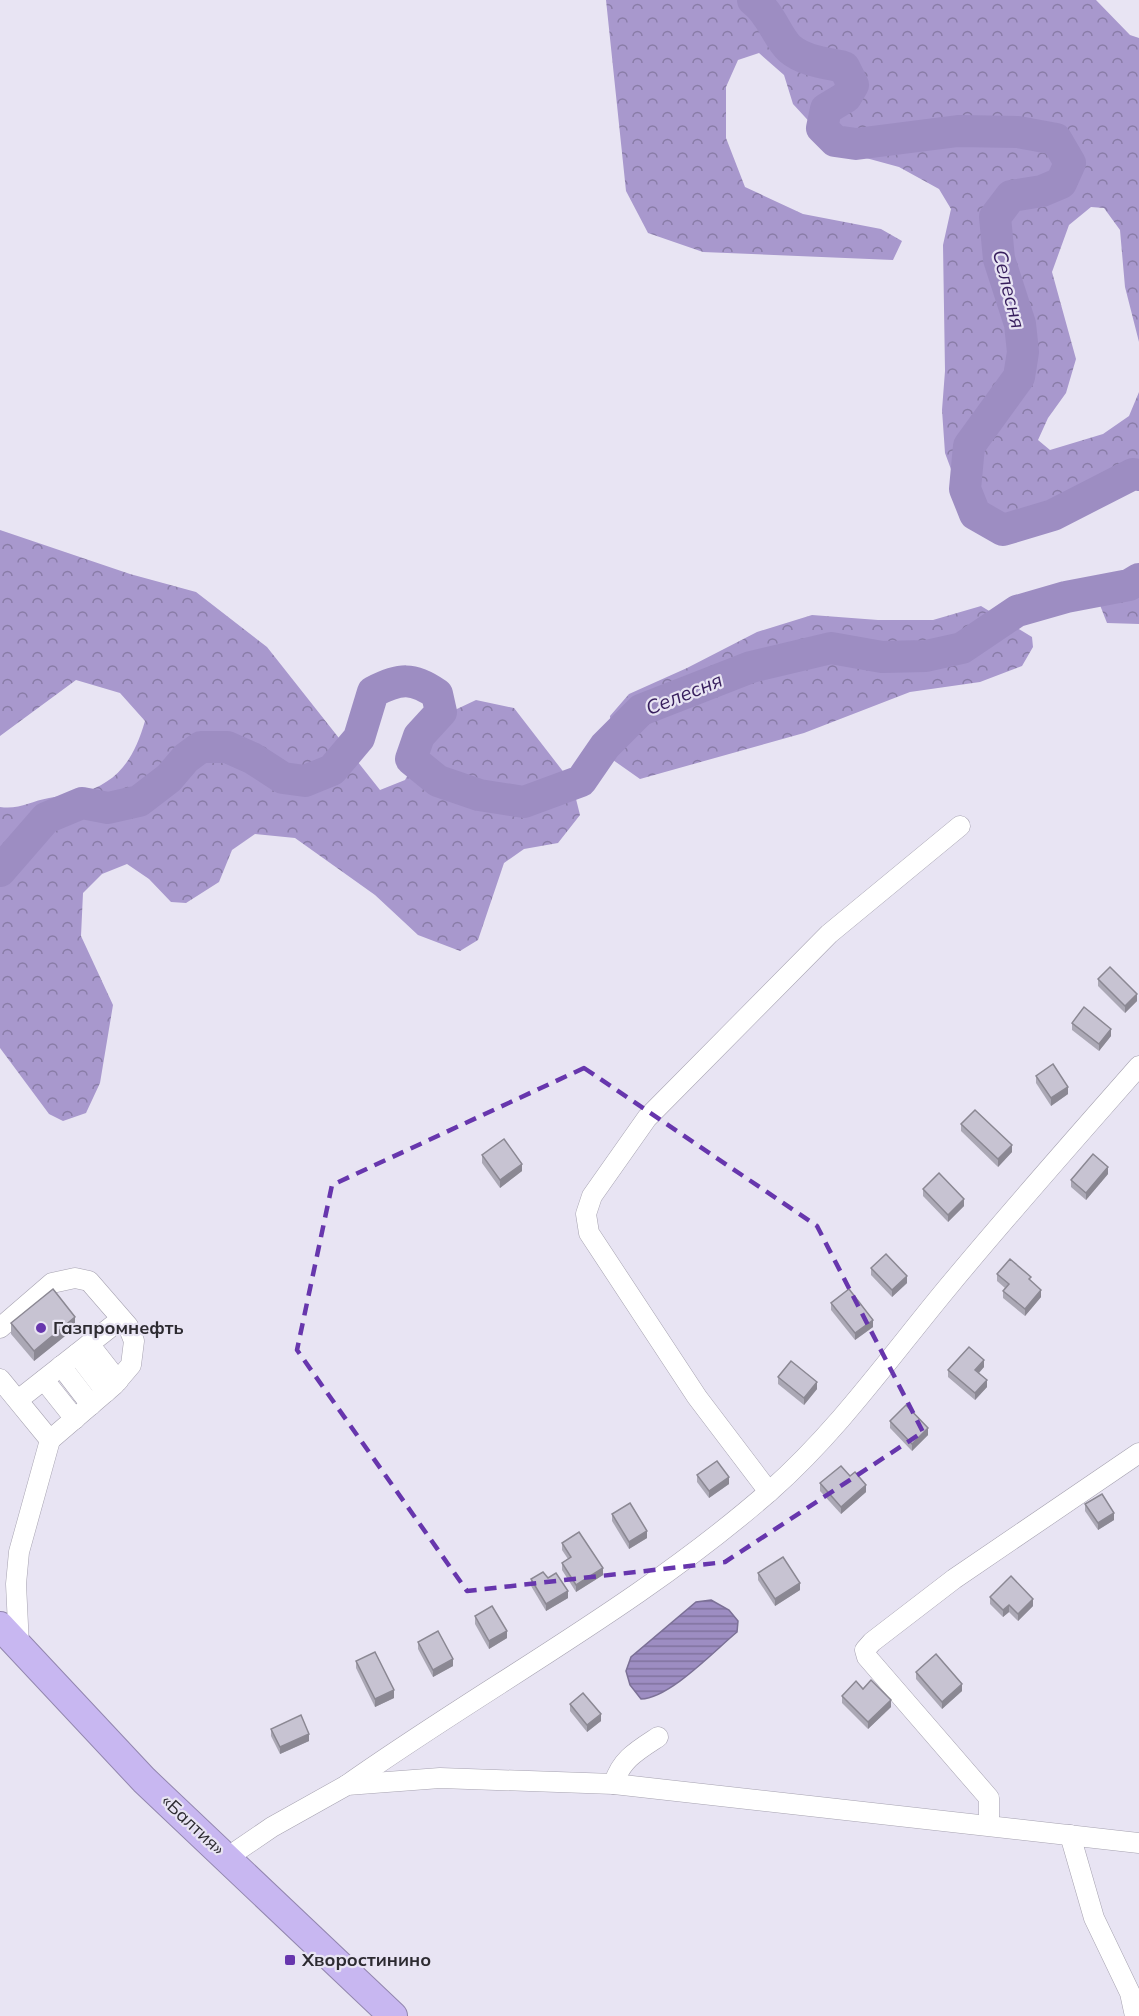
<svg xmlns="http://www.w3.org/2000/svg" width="1139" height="2016" font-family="Mulish,sans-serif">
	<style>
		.forest { fill: url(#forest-crowns) }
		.water { fill: url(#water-rules); stroke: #7b7096; stroke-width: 1.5 }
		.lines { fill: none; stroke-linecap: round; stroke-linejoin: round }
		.river { stroke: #9d8dc2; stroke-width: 32 }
		.minor-casing { stroke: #a6a2b0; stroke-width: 21 }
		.highway-casing { stroke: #9286ae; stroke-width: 30 }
		.minor { stroke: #fff; stroke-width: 20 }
		.highway { stroke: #c8b7f1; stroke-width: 28 }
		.wall { fill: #aba8b5 }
		.shaded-wall { fill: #8b8893 }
		.building { fill: #c7c3d2; stroke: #8b8893; stroke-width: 1.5 }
		.marked { fill: none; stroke: #6736ad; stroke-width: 4.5; stroke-dasharray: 12 8; stroke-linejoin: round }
		.poi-dot { fill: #6736ad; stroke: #e8e4f3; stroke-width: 2 }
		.labels { text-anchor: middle; stroke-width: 4.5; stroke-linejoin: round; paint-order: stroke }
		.poi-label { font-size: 18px; font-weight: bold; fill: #2d2b31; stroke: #e8e4f3; text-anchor: start }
		.street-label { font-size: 18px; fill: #2d2b31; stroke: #e8e4f3 }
		.water-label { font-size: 20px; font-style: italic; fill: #371e5d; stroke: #e8e4f3 }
	</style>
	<defs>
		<pattern id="forest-crowns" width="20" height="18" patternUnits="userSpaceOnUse" patternTransform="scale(1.5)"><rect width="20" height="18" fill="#a898cd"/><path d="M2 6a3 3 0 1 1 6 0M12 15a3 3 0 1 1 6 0" fill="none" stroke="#897ca7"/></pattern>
		<pattern id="water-rules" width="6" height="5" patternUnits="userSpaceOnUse" patternTransform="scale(1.5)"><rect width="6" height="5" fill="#9d8dc2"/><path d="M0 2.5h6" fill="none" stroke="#80739e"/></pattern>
	</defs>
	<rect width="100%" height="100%" fill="#e8e4f3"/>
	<!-- forest -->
	<g class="forest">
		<polygon points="606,0 1096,0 1130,35 1139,38 1139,342 1125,287 1120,230 1104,208 1091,207 1069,225 1052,272 1076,359 1066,393 1048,418 1038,440 1050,450 1103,434 1129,416 1139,392 1139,475 1133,474 1053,515 1003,530 975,514 955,480 945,453 942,410 945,371 943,245 951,209 939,189 899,167 855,155 816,129 793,104 784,75 759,53 738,60 726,87 726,138 745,187 803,214 881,229 902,241 893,260 703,252 648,233 626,191"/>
		<path d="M 0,530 L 130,574 L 196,592 L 267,647 L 380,790 L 405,780 L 440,717 L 476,700 L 514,708 L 572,783 L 580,815 L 558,843 L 524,849 L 504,863 L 478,940 L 460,951 L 418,935 L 375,895 L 295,838 L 255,834 L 232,850 L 219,882 L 186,903 L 171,902 L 149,879 L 127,864 L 102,874 L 83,893 L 81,936 L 113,1005 L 100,1083 L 86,1113 L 63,1121 L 49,1114 L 0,1048 L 0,807 C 19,810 31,801 49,798 C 58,796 68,796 77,794 C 118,784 134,759 145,721 L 120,693 L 76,680 L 0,736 Z"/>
		<polygon points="1139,579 1139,624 1107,623 1098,600"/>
		<polygon points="981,606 1032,637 1033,647 1022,666 980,682 910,692 804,733 640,779 613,760 610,716 629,694 687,668 757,632 812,615 878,620 933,620"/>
	</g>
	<!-- water -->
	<path class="water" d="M 711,1600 L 729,1610 L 738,1621 L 737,1632 C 714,1651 670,1698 641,1699 L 630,1685 L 626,1671 L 631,1657 L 696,1602 Z"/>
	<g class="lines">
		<!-- river -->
		<g class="river">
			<path d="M 753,0 C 772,14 777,38 790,49 C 804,61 826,63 844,67 L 853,85 L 846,97 L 826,109 L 822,128 L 835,141 L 856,144 L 958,131 L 1018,132 L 1056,139 L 1070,163 L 1061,183 L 1042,191 L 1011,196 L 995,217 L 999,259 L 1020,324 L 1023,352 L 1019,377 L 969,446 L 965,489 L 975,514 L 1003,530 L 1053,515 L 1133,474 L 1139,475"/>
			<path d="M 0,871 L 46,818 L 82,803 L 108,808 L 139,801 L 169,778 L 186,758 L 201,747 L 227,747 L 252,758 L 283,778 L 305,781 L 332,770 L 359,738 L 373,692 C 400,678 413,677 437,694 L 441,712 L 419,736 L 411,759 L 438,781 L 479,795 L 524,802 L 581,781 L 605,746 L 641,710 L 751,667 L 831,648 L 882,657 L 926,656 L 962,648 L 1017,611 L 1066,597 L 1129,585 L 1139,579"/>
		</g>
		<defs>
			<g id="minor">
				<polyline points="0,1328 52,1283 75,1278 89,1281 128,1326 134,1341 131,1365 114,1385 50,1440"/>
				<polyline points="89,1344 118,1381"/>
				<polyline points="77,1354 106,1392"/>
				<polyline points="61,1366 91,1405"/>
				<polyline points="0,1379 50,1440 19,1552 16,1584 19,1646"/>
				<polyline points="44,1380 75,1419"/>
				<polyline points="18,1400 121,1319"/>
				<polyline points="769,1492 697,1397 589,1233 586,1214 592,1196 647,1118 829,934 960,826"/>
				<path d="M 614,1784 C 620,1760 638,1750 658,1737"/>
				<path d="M 347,1785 C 487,1686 640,1605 770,1491 C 838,1431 890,1357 948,1287 C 1010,1212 1075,1139 1139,1066"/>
				<polyline points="989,1825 989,1798 867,1657 865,1650 872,1642 954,1579 1139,1453"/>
				<polyline points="1070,1835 1094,1918 1130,1993 1135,2016"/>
				<polyline points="228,1857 272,1827 347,1785 440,1778 614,1784 1139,1843"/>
			</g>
			<polyline id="highway" points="0,1626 144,1780 393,2016"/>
		</defs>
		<!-- minor casing -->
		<use href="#minor" class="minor-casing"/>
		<!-- highway casing -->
		<use href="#highway" class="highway-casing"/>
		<!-- minor -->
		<use href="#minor" class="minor"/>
		<!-- highway -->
		<use href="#highway" class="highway"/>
	</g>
	<!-- wall -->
	<g class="wall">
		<polygon points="1098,979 1137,1001 1125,1013 1098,986"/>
		<polygon points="1072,1023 1111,1036 1099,1051 1072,1030"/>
		<polygon points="1036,1076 1068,1094 1051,1106 1036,1083"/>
		<polygon points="961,1124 1012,1152 998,1167 961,1131"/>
		<polygon points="482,1155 522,1171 500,1188 482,1163"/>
		<polygon points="1108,1174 1086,1200 1071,1187 1071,1180"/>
		<polygon points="923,1189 964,1206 948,1222 923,1196"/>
		<polygon points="871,1268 907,1283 892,1297 871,1275"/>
		<polygon points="997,1274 1031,1281 1041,1297 1025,1316 1003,1298 1003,1291 1005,1288 997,1281"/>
		<polygon points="831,1303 873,1327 855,1340 831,1310"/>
		<polygon points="11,1323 75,1328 34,1361 11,1334"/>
		<polygon points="984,1367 979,1373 987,1387 975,1400 948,1377 948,1370"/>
		<polygon points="778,1377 817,1389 804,1405 778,1384"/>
		<polygon points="890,1421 928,1435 912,1451 890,1428"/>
		<polygon points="697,1475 729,1484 709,1498 697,1482"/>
		<polygon points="850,1476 866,1492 841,1514 820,1491 820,1483"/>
		<polygon points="1085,1504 1114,1520 1098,1530 1085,1511"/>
		<polygon points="612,1514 647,1538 629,1549 612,1521"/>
		<polygon points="562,1543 603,1575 576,1592 562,1570 562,1563 568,1559 562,1550"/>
		<polygon points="758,1573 800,1590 775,1606 758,1580"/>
		<polygon points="548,1578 568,1598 546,1611 531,1586 531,1579"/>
		<polygon points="990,1597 1033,1606 1018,1621 1009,1612 1003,1617 990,1604"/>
		<polygon points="475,1616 507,1638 489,1649 475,1624"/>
		<polygon points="418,1642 453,1666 433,1677 418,1649"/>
		<polygon points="356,1661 394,1698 375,1707 356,1668"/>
		<polygon points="916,1672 962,1691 942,1709 916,1679"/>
		<polygon points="863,1689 891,1707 868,1729 842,1703 842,1696"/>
		<polygon points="570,1704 601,1721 587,1732 570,1711"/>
		<polygon points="271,1729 309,1741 280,1754 271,1736"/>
	</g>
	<!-- shaded-wall -->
	<g class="shaded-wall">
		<polygon points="1137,994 1137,1001 1125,1013 1125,1006"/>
		<polygon points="1111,1029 1111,1036 1099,1051 1099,1044"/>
		<polygon points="1068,1087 1068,1094 1051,1106 1051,1098"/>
		<polygon points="1012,1145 1012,1152 998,1167 998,1159"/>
		<polygon points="522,1164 522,1171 500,1188 500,1180"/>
		<polygon points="1108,1167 1108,1174 1086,1200 1086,1193"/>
		<polygon points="964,1199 964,1206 948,1222 948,1215"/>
		<polygon points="907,1276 907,1283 892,1297 892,1290"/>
		<polygon points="1041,1290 1041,1297 1025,1316 1025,1309"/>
		<polygon points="75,1317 75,1328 34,1361 34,1351"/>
		<polygon points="873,1320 873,1327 855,1340 855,1333"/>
		<polygon points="984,1360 984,1367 975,1377 975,1370"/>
		<polygon points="987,1380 987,1387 975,1400 975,1393"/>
		<polygon points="817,1382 817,1389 804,1405 804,1398"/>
		<polygon points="928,1428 928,1435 912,1451 912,1444"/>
		<polygon points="729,1477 729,1484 709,1498 709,1491"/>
		<polygon points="866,1485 866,1492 841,1514 841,1507"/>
		<polygon points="1114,1513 1114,1520 1098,1530 1098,1523"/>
		<polygon points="647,1531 647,1538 629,1549 629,1542"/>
		<polygon points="603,1568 603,1575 576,1592 576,1585"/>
		<polygon points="800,1583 800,1590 775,1606 775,1599"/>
		<polygon points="568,1591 568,1598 546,1611 546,1604"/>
		<polygon points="1033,1599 1033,1606 1018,1621 1018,1614"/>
		<polygon points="1009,1605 1009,1612 1003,1617 1003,1610"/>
		<polygon points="507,1631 507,1638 489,1649 489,1641"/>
		<polygon points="453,1659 453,1666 433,1677 433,1670"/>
		<polygon points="962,1684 962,1691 942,1709 942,1702"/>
		<polygon points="394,1690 394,1698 375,1707 375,1699"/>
		<polygon points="891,1700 891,1707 868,1729 868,1722"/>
		<polygon points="601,1714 601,1721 587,1732 587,1725"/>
		<polygon points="309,1734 309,1741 280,1754 280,1747"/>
	</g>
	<!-- building -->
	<g class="building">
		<polygon points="1110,967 1137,994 1125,1006 1098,979"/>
		<polygon points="1084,1007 1111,1029 1099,1044 1072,1023"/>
		<polygon points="1053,1064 1068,1087 1051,1098 1036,1076"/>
		<polygon points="975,1110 1012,1145 998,1159 961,1124"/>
		<polygon points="504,1139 522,1164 500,1180 482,1155"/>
		<polygon points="1093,1154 1108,1167 1086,1193 1071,1180"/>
		<polygon points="939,1173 964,1199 948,1215 923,1189"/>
		<polygon points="886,1254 907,1276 892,1290 871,1268"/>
		<polygon points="1010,1259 1031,1277 1029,1279 1041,1290 1025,1309 1003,1291 1009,1284 997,1274"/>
		<polygon points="53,1289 75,1317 34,1351 11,1323"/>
		<polygon points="849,1289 873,1320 855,1333 831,1303"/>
		<polygon points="969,1347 984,1360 975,1370 987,1380 975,1393 948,1370"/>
		<polygon points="791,1361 817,1382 804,1398 778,1377"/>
		<polygon points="906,1405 928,1428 912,1444 890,1421"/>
		<polygon points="717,1461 729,1477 709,1491 697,1475"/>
		<polygon points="841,1466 850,1476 855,1472 866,1485 841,1507 820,1483"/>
		<polygon points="1102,1494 1114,1513 1098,1523 1085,1504"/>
		<polygon points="630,1503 647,1531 629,1542 612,1514"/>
		<polygon points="579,1532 603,1568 576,1585 562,1563 571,1557 562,1543"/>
		<polygon points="783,1557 800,1583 775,1599 758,1573"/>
		<polygon points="543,1572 548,1578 556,1573 568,1591 546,1604 531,1579"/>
		<polygon points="1011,1576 1033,1599 1018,1614 1009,1605 1003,1610 990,1597"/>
		<polygon points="492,1606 507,1631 489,1641 475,1616"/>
		<polygon points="438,1631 453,1659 433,1670 418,1642"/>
		<polygon points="375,1652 394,1690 375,1699 356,1661"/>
		<polygon points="936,1654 962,1684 942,1702 916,1672"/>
		<polygon points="871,1680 891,1700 868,1722 842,1696 856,1681 863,1689"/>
		<polygon points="583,1693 601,1714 587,1725 570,1704"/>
		<polygon points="301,1715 309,1734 280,1747 271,1729"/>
	</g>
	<!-- marked area -->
	<path class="marked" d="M 584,1068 L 817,1226 L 923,1432 L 725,1562 L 467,1591 L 297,1350 L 332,1185 Z"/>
	<!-- markers -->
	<g class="poi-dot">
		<circle cx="41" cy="1328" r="6"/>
		<rect x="284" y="1954" width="12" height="12" rx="3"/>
	</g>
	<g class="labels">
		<!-- poi labels -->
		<g class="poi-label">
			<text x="53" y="1334">Газпромнефть</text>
			<text x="302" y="1966">Хворостинино</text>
		</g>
		<!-- street labels -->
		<g class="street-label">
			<text transform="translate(193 1825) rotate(43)" y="6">«Балтия»</text>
		</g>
		<!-- water labels -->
		<g class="water-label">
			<text transform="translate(1009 289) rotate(76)" y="7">Селесня</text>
			<text transform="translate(684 694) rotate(-22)" y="7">Селесня</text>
		</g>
	</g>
</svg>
